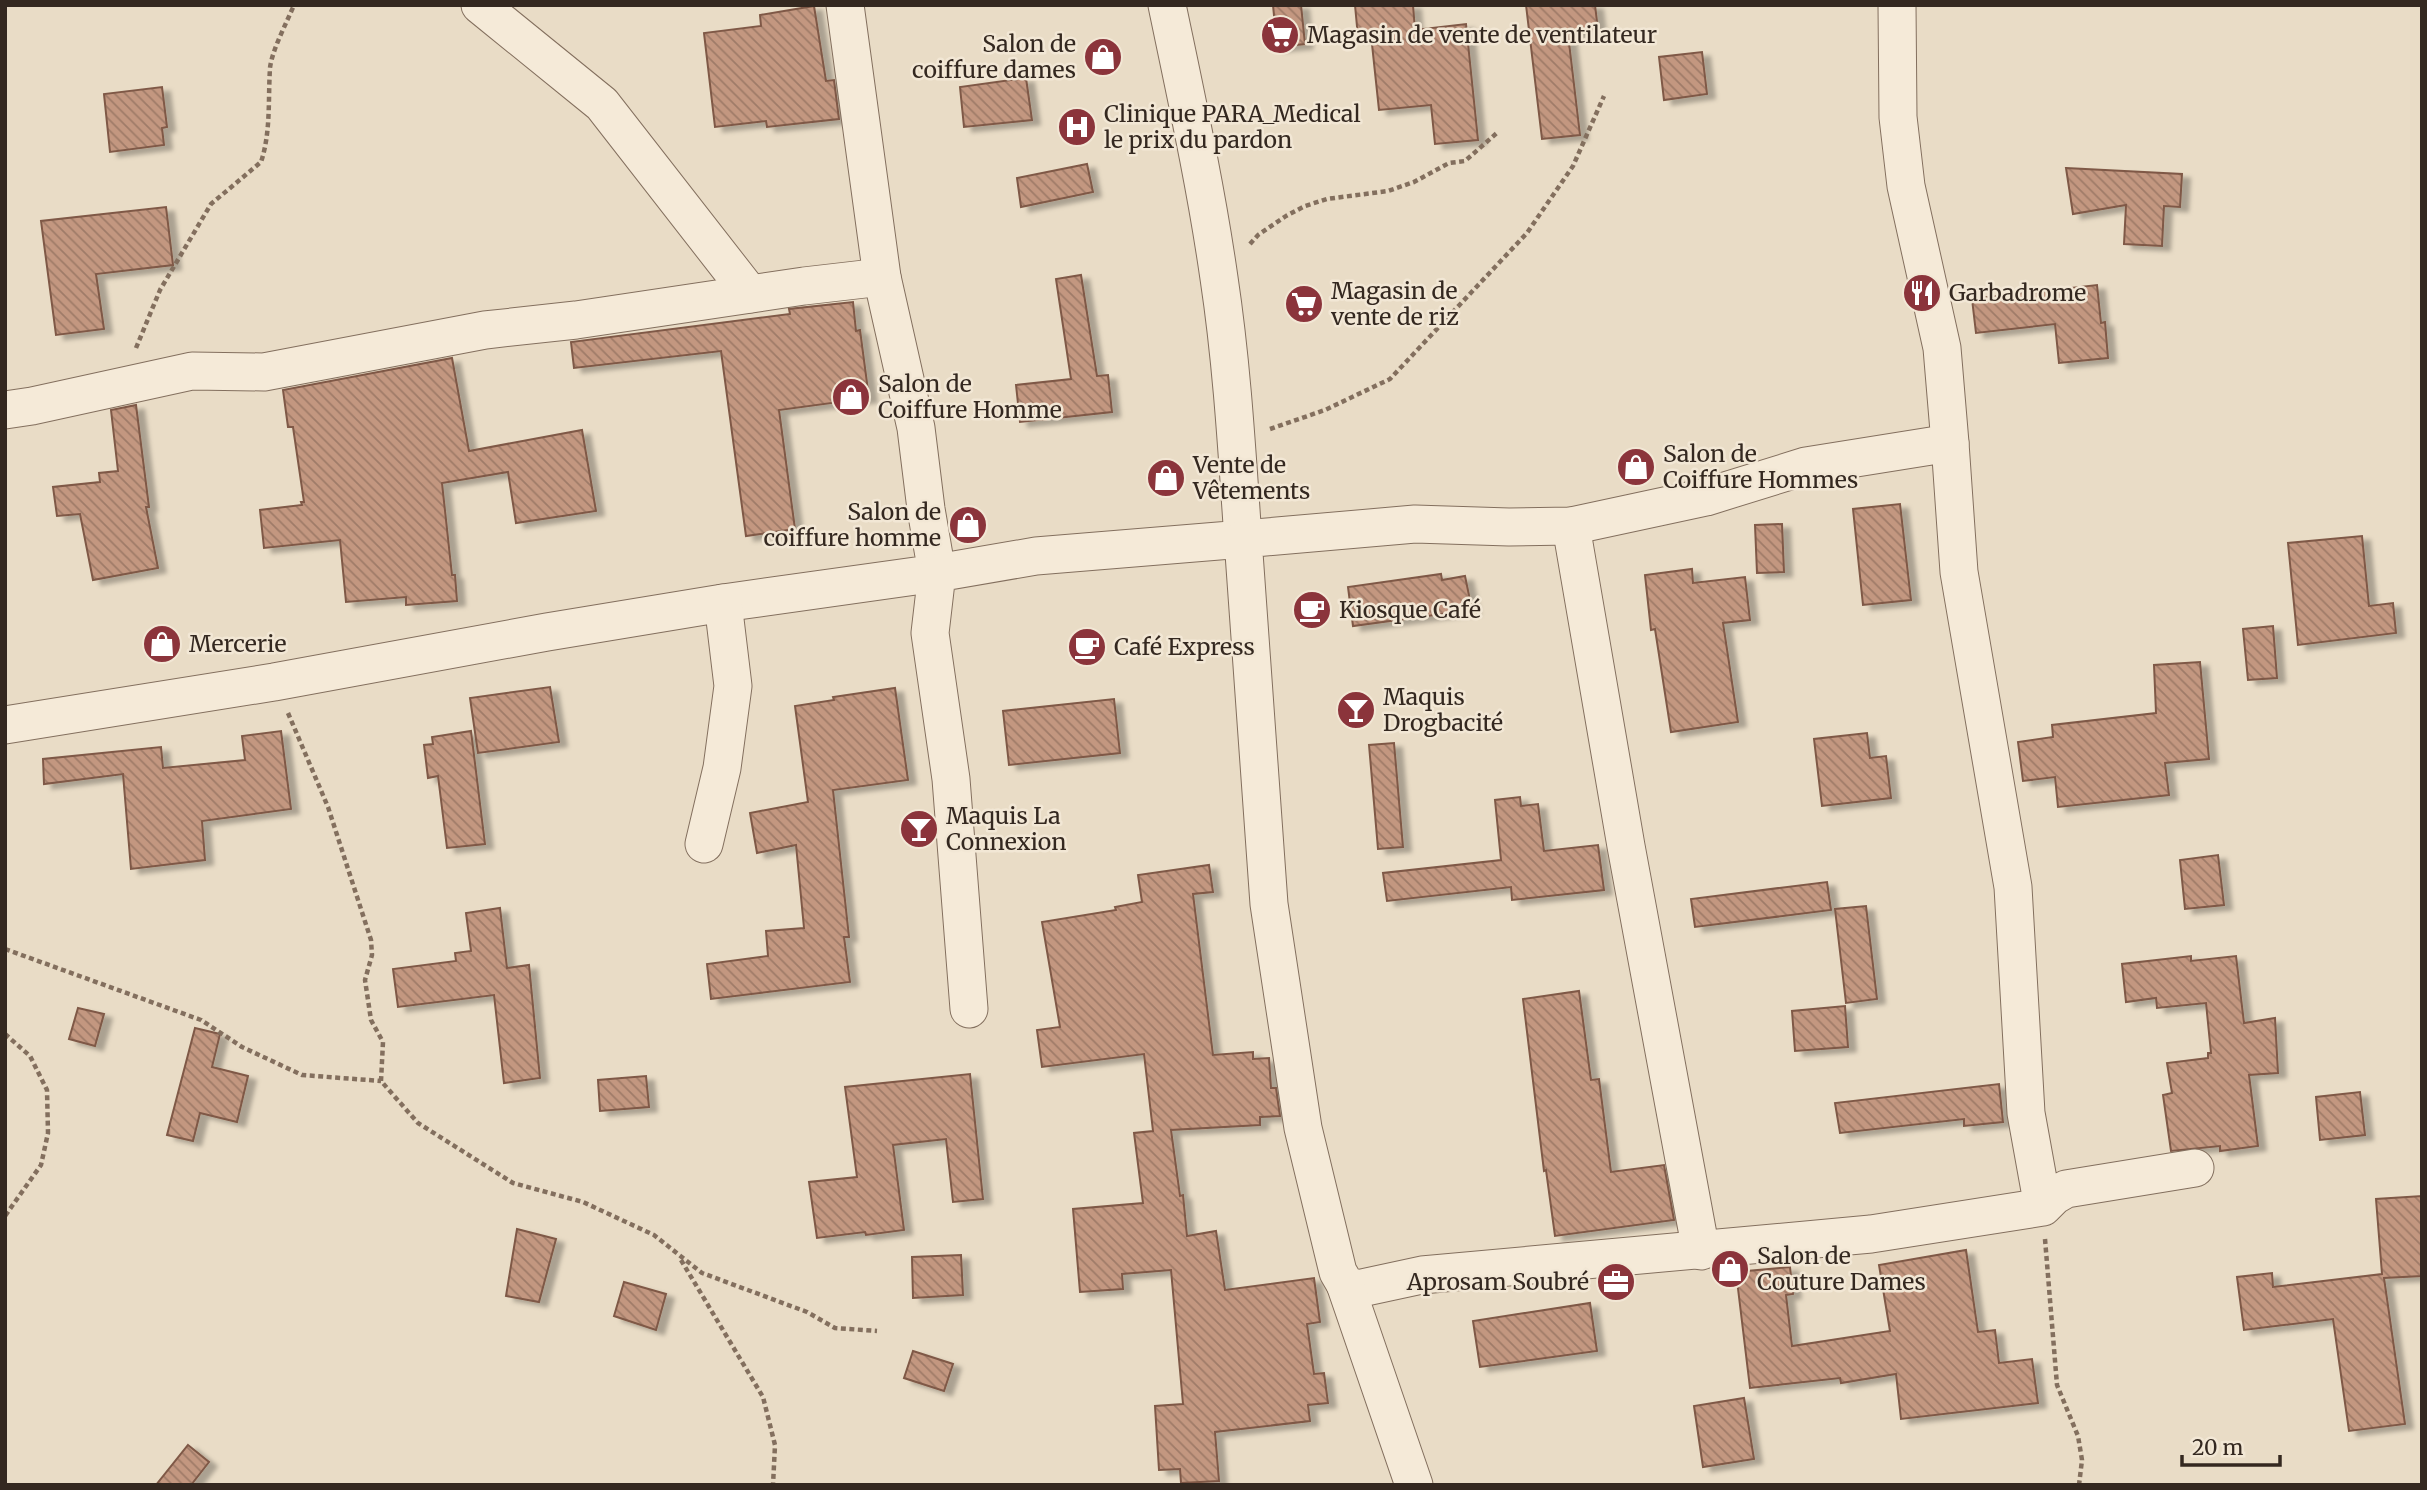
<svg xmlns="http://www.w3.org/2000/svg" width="2427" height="1490" font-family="Merriweather,serif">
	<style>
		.building { fill: url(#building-back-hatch); stroke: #7f5946; stroke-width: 2; filter: url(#shadow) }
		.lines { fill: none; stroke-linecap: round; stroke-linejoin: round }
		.street-casing { stroke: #836f5e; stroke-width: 39 }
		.path { stroke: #836f5e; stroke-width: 4.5; stroke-dasharray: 5 3.5; stroke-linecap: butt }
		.street { stroke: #f5ead8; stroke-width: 37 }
		.labels { text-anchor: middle; stroke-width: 5; stroke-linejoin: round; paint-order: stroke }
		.poi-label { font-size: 23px; fill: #342820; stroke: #f2e7d5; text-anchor: start }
	</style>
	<defs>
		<pattern id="building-back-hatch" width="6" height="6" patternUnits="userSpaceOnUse" patternTransform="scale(1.75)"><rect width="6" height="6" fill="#c39780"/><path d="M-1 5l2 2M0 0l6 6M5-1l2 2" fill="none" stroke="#9f7b68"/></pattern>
		<filter id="shadow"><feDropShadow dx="8" dy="4.5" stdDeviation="2" flood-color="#0004"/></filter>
	</defs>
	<rect width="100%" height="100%" fill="#e9dcc6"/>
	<!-- building -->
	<g class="building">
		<polygon points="1273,5 1301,5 1305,44 1277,47"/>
		<polygon points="1355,5 1413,5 1415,30 1466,24 1478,140 1435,144 1431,105 1379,110 1371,35 1358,37"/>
		<polygon points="1526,5 1595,5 1598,30 1568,34 1580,135 1542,139"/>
		<polygon points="814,6 826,81 834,80 839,119 767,127 766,121 715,127 704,33 761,26 760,15"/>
		<polygon points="1702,52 1707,94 1664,100 1659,57"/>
		<polygon points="1026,78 1032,120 964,127 960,87"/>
		<polygon points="162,87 167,127 162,128 164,145 110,152 104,94"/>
		<polygon points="1087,164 1093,192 1021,207 1017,178"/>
		<polygon points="2066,168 2182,174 2180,207 2164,206 2162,246 2124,244 2126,205 2073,214"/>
		<polygon points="166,207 173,265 96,274 104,329 56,335 41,221"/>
		<polygon points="1081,275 1097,376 1108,375 1112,412 1020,422 1016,385 1071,379 1056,279"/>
		<polygon points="2097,285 2101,323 2105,322 2108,358 2059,363 2055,324 1976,333 1972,299"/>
		<polygon points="853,302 856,331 860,330 869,398 779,410 795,529 746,536 721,351 574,368 571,342 790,314 789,309"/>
		<polygon points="452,358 469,451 582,430 596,511 516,523 508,472 442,483 452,575 455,575 457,601 406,605 406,597 346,602 340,540 264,548 260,510 302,505 301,502 304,502 293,427 288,427 283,390"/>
		<polygon points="136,405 149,507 146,507 158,568 93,580 80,514 57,516 53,487 100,482 99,473 118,471 111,410"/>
		<polygon points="1900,504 1911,600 1863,605 1853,509"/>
		<polygon points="1782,524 1784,572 1757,573 1755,525"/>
		<polygon points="2362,536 2369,606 2393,603 2396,633 2298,645 2288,543"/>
		<polygon points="1692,569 1693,583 1745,577 1750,620 1723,623 1738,722 1671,732 1655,629 1651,630 1645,575"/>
		<polygon points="1441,574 1442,580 1465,576 1472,610 1353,626 1348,587"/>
		<polygon points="2273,626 2277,678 2248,680 2243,629"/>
		<polygon points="2200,662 2209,759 2165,763 2169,795 2058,807 2055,777 2023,781 2018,742 2053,737 2052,725 2156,713 2154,665"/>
		<polygon points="550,687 559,742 478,753 470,698"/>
		<polygon points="895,688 908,780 833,790 849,937 844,937 850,982 711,999 707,964 768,956 766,931 804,928 796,845 757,853 750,813 808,802 795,706 834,700 833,697"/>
		<polygon points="1114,699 1120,753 1009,765 1003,711"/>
		<polygon points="281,731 291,809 202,821 205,860 131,869 123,774 44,784 43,759 161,747 163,768 245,760 242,736"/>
		<polygon points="471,731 485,844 447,848 438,776 428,778 424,745 433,744 432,737"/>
		<polygon points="1867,733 1870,758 1886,756 1891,798 1822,806 1814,739"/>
		<polygon points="1394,743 1403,847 1378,849 1369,745"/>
		<polygon points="1520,797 1521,806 1538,804 1544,851 1598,845 1604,890 1512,900 1511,887 1387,901 1383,873 1501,860 1495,800"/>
		<polygon points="2218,855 2224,905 2185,909 2180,860"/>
		<polygon points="1209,865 1213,892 1193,894 1213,1055 1253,1052 1253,1059 1269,1058 1271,1088 1276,1088 1280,1116 1260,1117 1260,1125 1171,1130 1180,1196 1183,1195 1187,1236 1216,1231 1225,1290 1314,1278 1320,1322 1307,1324 1314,1374 1324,1373 1328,1403 1308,1405 1310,1421 1215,1432 1219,1481 1181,1483 1180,1469 1159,1470 1155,1406 1183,1404 1171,1270 1122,1274 1123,1289 1080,1292 1073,1209 1143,1203 1134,1133 1153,1131 1144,1054 1042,1067 1037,1030 1060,1027 1042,922 1116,910 1115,907 1142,902 1138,875"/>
		<polygon points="1827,882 1831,910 1695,927 1691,899"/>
		<polygon points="1866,906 1877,999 1846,1003 1835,909"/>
		<polygon points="500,908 507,968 529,965 540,1078 504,1083 494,995 398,1007 393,969 456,961 455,953 471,951 466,913"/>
		<polygon points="2191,956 2191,961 2236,956 2244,1023 2275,1018 2278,1073 2249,1075 2258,1146 2220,1151 2220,1146 2171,1151 2163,1095 2172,1093 2167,1063 2208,1058 2208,1053 2211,1053 2206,1003 2157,1008 2156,998 2126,1002 2122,964"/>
		<polygon points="1579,991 1591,1080 1599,1079 1611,1172 1664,1165 1674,1220 1555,1236 1546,1170 1544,1171 1523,999"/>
		<polygon points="1845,1006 1848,1047 1795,1051 1792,1011"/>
		<polygon points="78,1008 104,1014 95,1046 69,1039"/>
		<polygon points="195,1028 220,1034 212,1067 248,1076 237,1122 200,1113 193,1141 167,1135"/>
		<polygon points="970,1074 983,1199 953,1202 946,1139 893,1145 904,1230 866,1235 865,1232 817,1238 809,1182 857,1177 845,1087"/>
		<polygon points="646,1076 649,1107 600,1111 598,1080"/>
		<polygon points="1999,1084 2003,1122 1964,1126 1964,1119 1840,1133 1835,1103"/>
		<polygon points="2360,1092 2365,1135 2320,1140 2316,1097"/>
		<polygon points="2422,1196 2422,1276 2384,1278 2405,1424 2349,1431 2333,1319 2244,1330 2237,1277 2272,1273 2273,1287 2382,1274 2376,1199"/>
		<polygon points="517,1229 556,1239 539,1302 506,1296"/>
		<polygon points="1966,1250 1978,1332 1995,1330 1999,1363 2032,1359 2038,1403 1901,1419 1896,1374 1841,1383 1840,1378 1750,1388 1736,1272 1790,1267 1793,1294 1786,1295 1792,1346 1890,1331 1879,1265"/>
		<polygon points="961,1255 963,1295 913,1298 912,1257"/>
		<polygon points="624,1282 666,1294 656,1330 614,1316"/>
		<polygon points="1590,1303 1597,1351 1480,1367 1473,1321"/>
		<polygon points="913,1351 953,1364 944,1391 904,1378"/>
		<polygon points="1744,1398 1754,1459 1703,1467 1694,1406"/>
		<polygon points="188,1445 209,1462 191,1485 156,1485"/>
	</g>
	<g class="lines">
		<defs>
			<g id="street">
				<polyline points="480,5 602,104 750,294"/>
				<polyline points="1897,5 1898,117 1906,186 1942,348 1950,443"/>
				<polyline points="5,410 32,406 192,371 264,372 485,330 576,320 804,286 882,277"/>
				<polyline points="1571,526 1626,846 1701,1251"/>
				<polyline points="5,725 274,682 547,632 723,603 937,573 926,509 916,428 882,277 845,5"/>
				<polyline points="704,844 722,768 733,686 723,603"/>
				<path d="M 969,1009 L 951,779 L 930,633 L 937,573 L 1036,556 L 1243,539 C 1237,452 1232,364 1219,278 C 1206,187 1186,96 1167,5"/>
				<polyline points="2043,1207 2026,1113 2013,887 1959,572 1950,443 1806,466 1706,497 1571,526 1509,527 1415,524 1243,539 1269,904 1303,1128 1338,1272 1345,1284 1357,1289 1422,1275 1871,1234 2043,1207 2054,1196 2066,1189 2195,1168"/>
				<polyline points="1345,1284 1414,1485"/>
			</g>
		</defs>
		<!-- street casing -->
		<use href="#street" class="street-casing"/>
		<!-- path -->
		<g class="path">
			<polyline points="1250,244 1258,235 1286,216 1305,206 1327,199 1388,191 1414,182 1449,163 1465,161 1498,132"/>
			<path d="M 136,348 L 160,290 L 211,204 L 261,162 C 271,132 268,99 270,68 C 272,50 287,22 294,5"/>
			<polyline points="1270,429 1325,410 1390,379 1527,233 1573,166 1604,96"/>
			<polyline points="288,713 328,807 371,940 372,955 365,980 371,1020 383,1042 381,1081 418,1123 513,1183 583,1202 654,1235 702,1273 807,1312 835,1328 877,1331"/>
			<polyline points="5,949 201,1020 242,1047 302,1075 381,1081"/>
			<polyline points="5,1034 30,1056 47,1090 48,1133 41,1165 5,1216"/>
			<polyline points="2045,1239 2057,1385 2078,1436 2082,1460 2079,1485"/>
			<polyline points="681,1260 763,1397 775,1445 773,1485"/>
		</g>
		<!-- street -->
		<use href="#street" class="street"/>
	</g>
	<!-- icons -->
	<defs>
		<symbol id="supermarket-disc" viewBox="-11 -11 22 22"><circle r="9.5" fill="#8b343b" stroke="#f2e7d5"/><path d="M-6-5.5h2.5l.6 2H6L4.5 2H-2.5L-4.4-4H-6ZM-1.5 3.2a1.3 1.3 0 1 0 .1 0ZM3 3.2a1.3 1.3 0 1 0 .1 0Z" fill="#fff"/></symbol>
		<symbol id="shop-disc" viewBox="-11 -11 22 22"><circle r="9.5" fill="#8b343b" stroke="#f2e7d5"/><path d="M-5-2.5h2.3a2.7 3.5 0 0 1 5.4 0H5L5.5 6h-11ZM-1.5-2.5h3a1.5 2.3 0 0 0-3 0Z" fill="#fff"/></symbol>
		<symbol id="hospital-disc" viewBox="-11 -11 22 22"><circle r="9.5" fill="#8b343b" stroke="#f2e7d5"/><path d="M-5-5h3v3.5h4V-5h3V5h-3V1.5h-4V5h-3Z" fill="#fff"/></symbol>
		<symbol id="restaurant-disc" viewBox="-11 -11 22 22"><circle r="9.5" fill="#8b343b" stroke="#f2e7d5"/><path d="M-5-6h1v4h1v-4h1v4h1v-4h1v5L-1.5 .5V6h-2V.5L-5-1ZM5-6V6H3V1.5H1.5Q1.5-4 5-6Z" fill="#fff"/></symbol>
		<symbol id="cafe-disc" viewBox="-11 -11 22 22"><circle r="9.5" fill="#8b343b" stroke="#f2e7d5"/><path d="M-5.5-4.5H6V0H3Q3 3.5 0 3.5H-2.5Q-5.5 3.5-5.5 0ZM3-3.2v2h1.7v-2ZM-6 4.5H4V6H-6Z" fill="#fff"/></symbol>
		<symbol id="bar-disc" viewBox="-11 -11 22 22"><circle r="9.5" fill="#8b343b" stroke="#f2e7d5"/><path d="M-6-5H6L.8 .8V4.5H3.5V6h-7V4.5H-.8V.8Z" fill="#fff"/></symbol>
		<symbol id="office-disc" viewBox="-11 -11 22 22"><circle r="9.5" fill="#8b343b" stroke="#f2e7d5"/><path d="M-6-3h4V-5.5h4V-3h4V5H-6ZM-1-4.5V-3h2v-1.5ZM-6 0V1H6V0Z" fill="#fff"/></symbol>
	</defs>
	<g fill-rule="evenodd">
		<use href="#supermarket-disc" x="1258" y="13" width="44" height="44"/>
		<use href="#shop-disc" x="1081" y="35" width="44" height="44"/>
		<use href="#hospital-disc" x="1055" y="105" width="44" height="44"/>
		<use href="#restaurant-disc" x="1900" y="271" width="44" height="44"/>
		<use href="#supermarket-disc" x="1282" y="282" width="44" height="44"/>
		<use href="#shop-disc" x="829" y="375" width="44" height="44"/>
		<use href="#shop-disc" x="1614" y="445" width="44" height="44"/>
		<use href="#shop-disc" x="1144" y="456" width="44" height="44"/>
		<use href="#shop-disc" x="946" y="503" width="44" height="44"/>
		<use href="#cafe-disc" x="1290" y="588" width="44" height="44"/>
		<use href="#shop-disc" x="140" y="622" width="44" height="44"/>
		<use href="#cafe-disc" x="1065" y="625" width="44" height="44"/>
		<use href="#bar-disc" x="1334" y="688" width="44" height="44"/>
		<use href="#bar-disc" x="897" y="807" width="44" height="44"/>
		<use href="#shop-disc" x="1708" y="1247" width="44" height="44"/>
		<use href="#office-disc" x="1594" y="1260" width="44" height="44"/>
	</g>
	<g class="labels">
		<!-- poi labels -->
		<g class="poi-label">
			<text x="1307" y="43">Magasin de vente de ventilateur</text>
			<text x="1076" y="52" text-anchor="end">Salon de<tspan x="1076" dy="26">coiffure dames</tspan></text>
			<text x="1104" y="122">Clinique PARA_Medical<tspan x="1104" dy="26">le prix du pardon</tspan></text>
			<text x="1331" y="299">Magasin de<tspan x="1331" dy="26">vente de riz</tspan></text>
			<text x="1949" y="301">Garbadrome</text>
			<text x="878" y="392">Salon de<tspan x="878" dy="26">Coiffure Homme</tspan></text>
			<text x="1663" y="462">Salon de<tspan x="1663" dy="26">Coiffure Hommes</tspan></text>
			<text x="1193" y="473">Vente de<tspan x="1193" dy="26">Vêtements</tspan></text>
			<text x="941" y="520" text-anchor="end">Salon de<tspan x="941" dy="26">coiffure homme</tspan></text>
			<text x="1339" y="618">Kiosque Café</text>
			<text x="189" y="652">Mercerie</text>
			<text x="1114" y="655">Café Express</text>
			<text x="1383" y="705">Maquis<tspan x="1383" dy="26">Drogbacité</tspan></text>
			<text x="946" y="824">Maquis La<tspan x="946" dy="26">Connexion</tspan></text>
			<text x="1757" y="1264">Salon de<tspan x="1757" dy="26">Couture Dames</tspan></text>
			<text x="1589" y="1290" text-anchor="end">Aprosam Soubré</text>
		</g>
	</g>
	<!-- border -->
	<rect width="2427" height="1490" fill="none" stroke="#342820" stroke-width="14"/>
	<!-- scale -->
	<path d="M2182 1455v10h98v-10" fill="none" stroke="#342820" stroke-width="3.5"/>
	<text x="2192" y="1455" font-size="21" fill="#342820" stroke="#f2e7d5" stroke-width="5" paint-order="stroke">20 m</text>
</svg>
